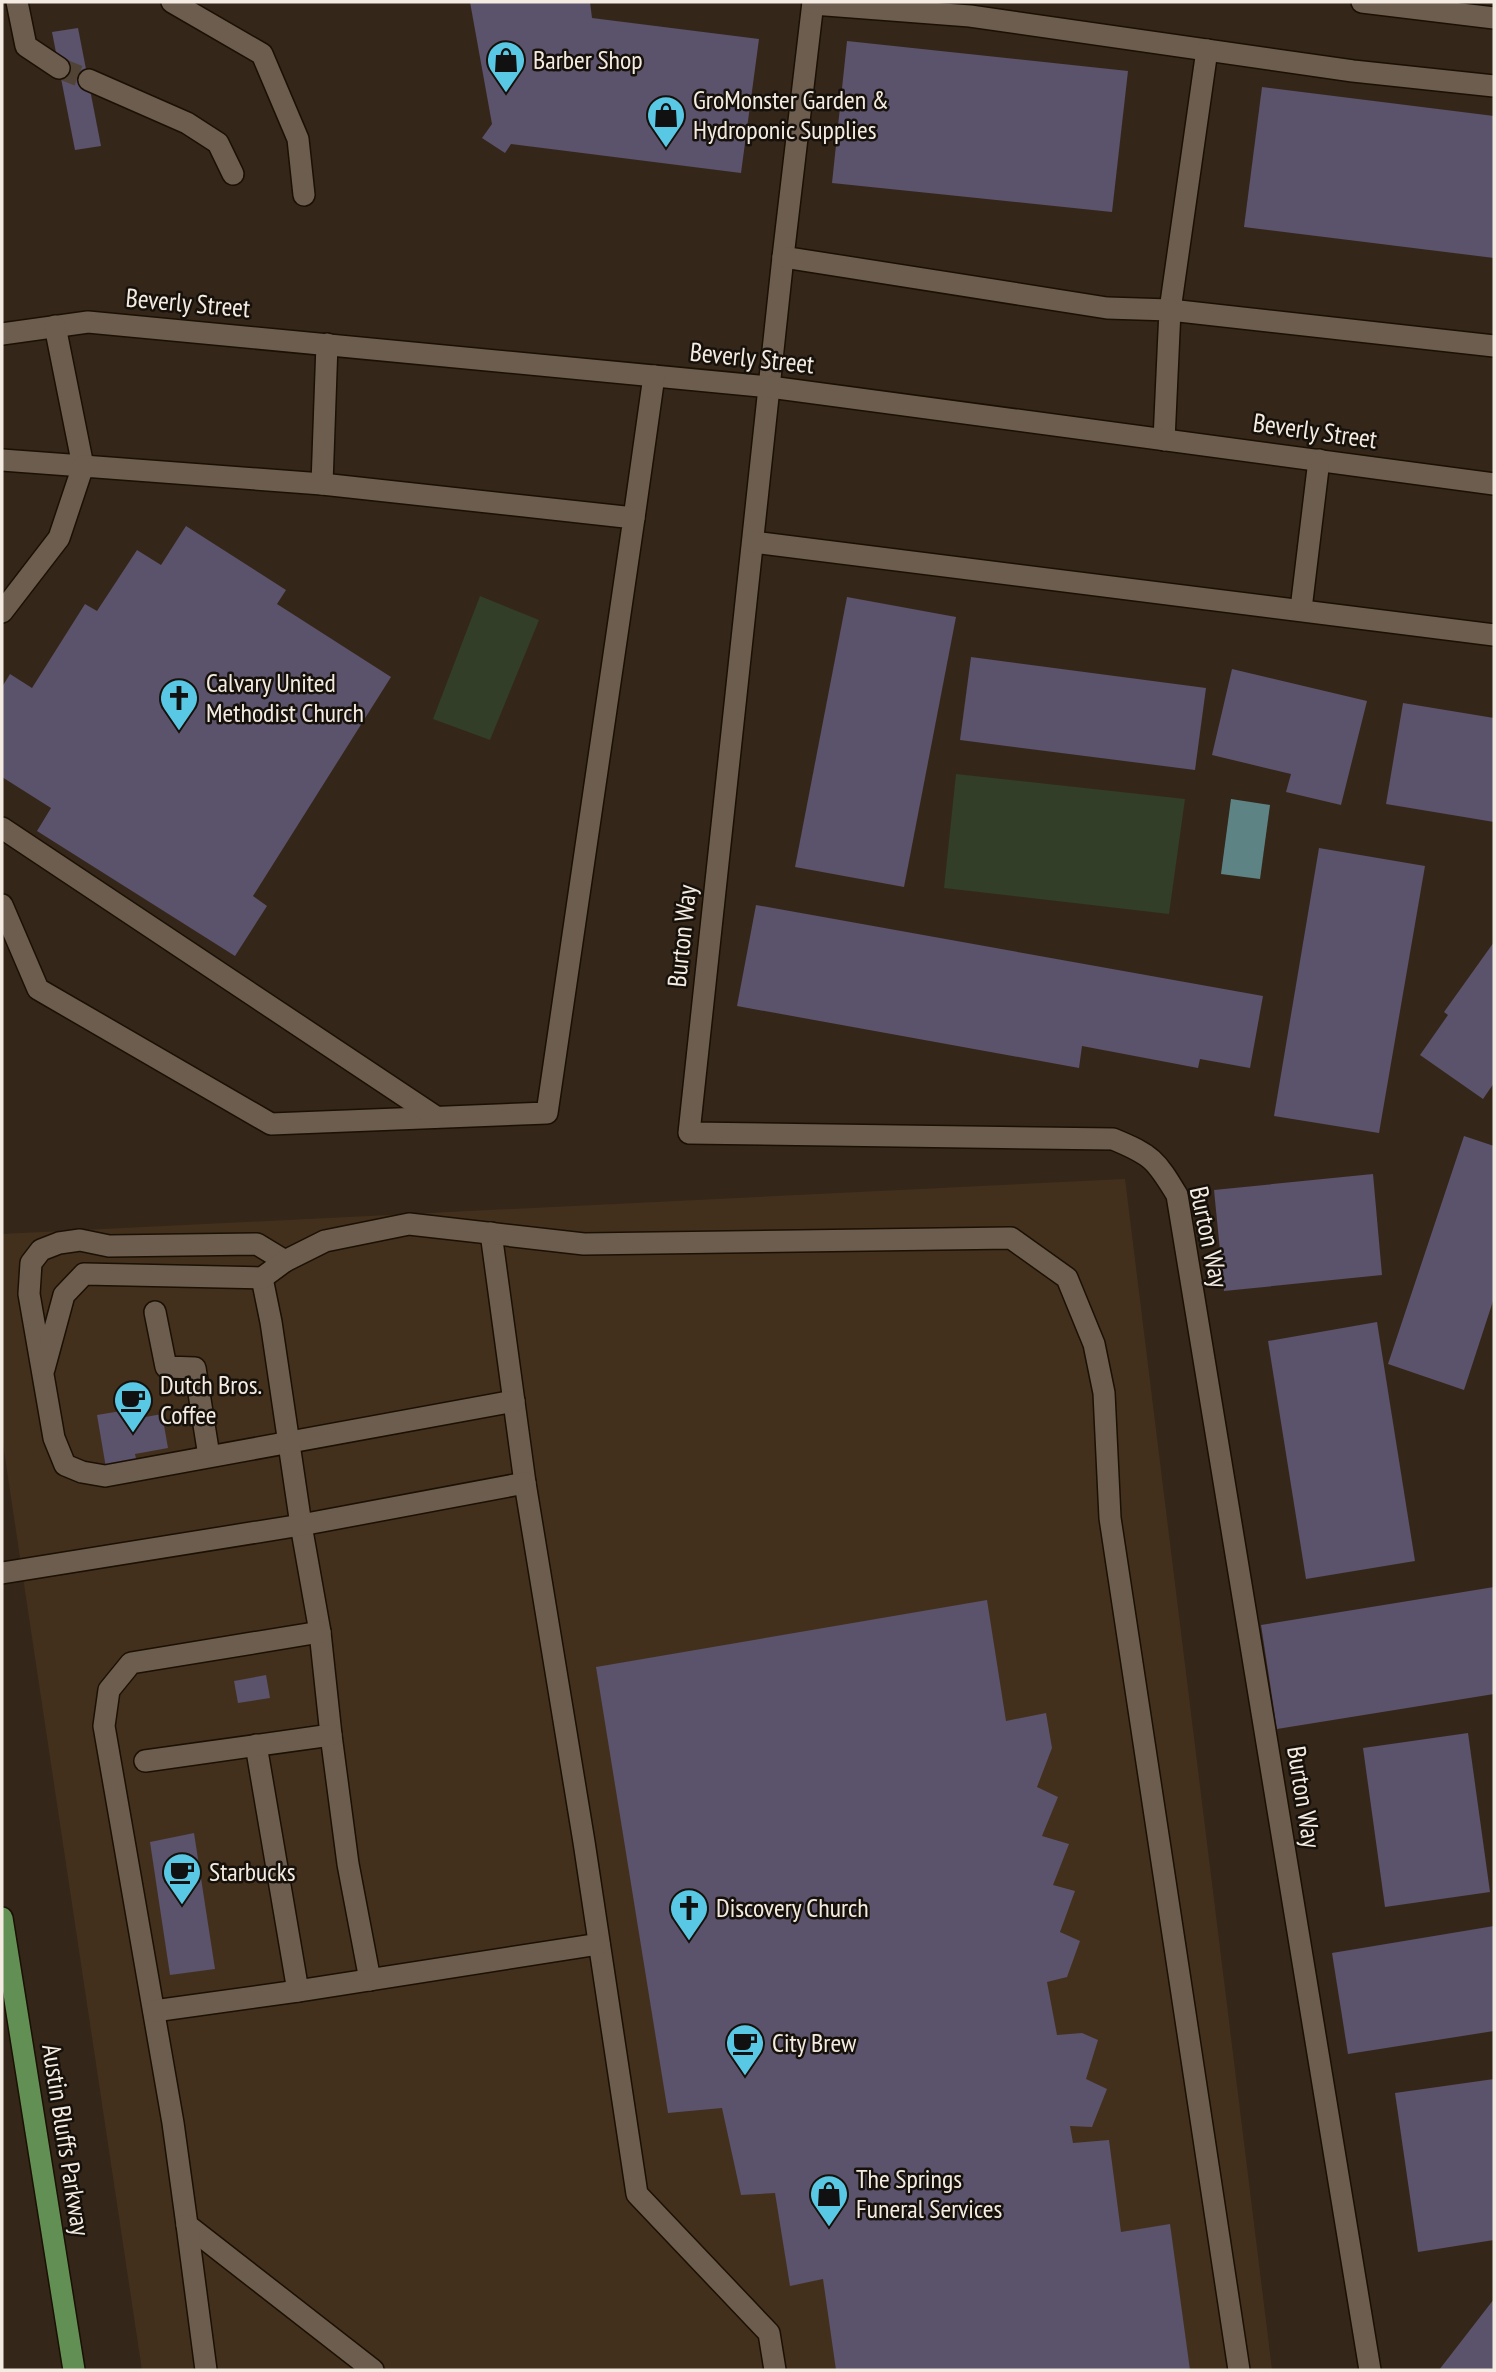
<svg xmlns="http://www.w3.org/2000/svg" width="1496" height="2372" font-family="'PT Sans Narrow',sans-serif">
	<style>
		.built { fill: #42301c }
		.green { fill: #323e27 }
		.water { fill: #5d8384 }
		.building { fill: #5b526c }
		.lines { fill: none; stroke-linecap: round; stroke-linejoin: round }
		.minor-tunnel { stroke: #514437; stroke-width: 21; stroke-dasharray: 21 10; stroke-linecap: butt }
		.minor-casing { stroke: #1b1004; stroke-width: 24 }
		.major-casing { stroke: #1b1004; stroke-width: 24 }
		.minor { stroke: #6c5d4e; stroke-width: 21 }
		.major { stroke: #629054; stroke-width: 21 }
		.labels { text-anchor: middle; stroke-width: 5; stroke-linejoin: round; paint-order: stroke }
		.poi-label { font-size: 26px; fill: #f4ebe2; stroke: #17110b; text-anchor: start }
		.street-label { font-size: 26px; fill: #f4ebe2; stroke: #17110b }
	</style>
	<rect width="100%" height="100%" fill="#342719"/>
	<!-- built -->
	<polygon class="built" points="1125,1179 1272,2370 142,2370 2,1437 2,1234"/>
	<!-- green -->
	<g class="green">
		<polygon points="480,596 539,620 490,740 433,719"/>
		<polygon points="956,774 1185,799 1169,914 944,888"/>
	</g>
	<!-- water -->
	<polygon class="water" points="1231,799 1270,805 1260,879 1221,874"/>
	<!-- building -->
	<g class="building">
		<polygon points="470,2 590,2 592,18 759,39 741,173 511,144 505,153 482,138 492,124"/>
		<polygon points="78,28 101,146 75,150 52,32"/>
		<polygon points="847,41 1128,71 1112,212 832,183"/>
		<polygon points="1262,87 1494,116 1494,258 1244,227"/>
		<polygon points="186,526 286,590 277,604 391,677 253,896 267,906 235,956 37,831 51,808 2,777 2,687 10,674 32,688 85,604 97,611 137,550 161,565"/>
		<polygon points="847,597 956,617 904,887 795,867"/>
		<polygon points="971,657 1206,688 1195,770 960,740"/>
		<polygon points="1232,669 1367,701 1341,805 1286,792 1291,774 1212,755"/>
		<polygon points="1403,703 1494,718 1494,822 1386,804"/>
		<polygon points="1319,848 1425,866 1379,1133 1274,1116"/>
		<polygon points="756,905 1263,996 1250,1068 1200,1059 1198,1068 1082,1046 1079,1068 737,1006"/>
		<polygon points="1494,942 1494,1083 1483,1099 1420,1055 1448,1015 1444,1012"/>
		<polygon points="1464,1136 1494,1146 1494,1298 1464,1390 1388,1364"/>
		<polygon points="1373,1174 1382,1275 1224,1291 1214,1190"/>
		<polygon points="1377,1322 1415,1561 1306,1579 1268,1341"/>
		<polygon points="127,1410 129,1420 162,1414 168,1448 135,1454 137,1463 106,1468 97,1415"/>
		<polygon points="1494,1587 1494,1694 1277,1729 1261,1625"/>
		<polygon points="987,1600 1006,1721 1046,1713 1052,1748 1037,1787 1058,1797 1042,1836 1069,1844 1053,1885 1075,1891 1060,1932 1080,1941 1067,1977 1047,1982 1057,2035 1082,2033 1098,2040 1086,2079 1107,2089 1092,2127 1070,2126 1073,2143 1109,2140 1121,2232 1170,2224 1190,2370 836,2370 823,2279 790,2286 775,2193 741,2195 722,2108 668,2113 596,1667"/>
		<polygon points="266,1675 270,1698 238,1703 234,1681"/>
		<polygon points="1468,1733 1490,1892 1385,1907 1363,1748"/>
		<polygon points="194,1833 215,1969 170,1975 150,1842"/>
		<polygon points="1494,1926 1494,2031 1348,2054 1332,1953"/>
		<polygon points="1494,2079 1494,2240 1418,2252 1395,2093"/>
		<polygon points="1494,2299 1494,2370 1439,2370"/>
	</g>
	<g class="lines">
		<!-- minor-tunnel -->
		<polyline class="minor-tunnel" points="59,68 89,80"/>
		<defs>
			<g id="minor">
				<polyline points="17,2 26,46 59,68"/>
				<polyline points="172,2 262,54 298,139 304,195"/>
				<path d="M 813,2 L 783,257 L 689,1133 L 1113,1139 C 1152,1155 1156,1160 1177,1195 L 1370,2370"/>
				<polyline points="1362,2 1494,18"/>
				<polyline points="813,4 970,16 1353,71 1494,86"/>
				<polyline points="1207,50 1170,310 1494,346"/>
				<polyline points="89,80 187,123 218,143 233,174"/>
				<polyline points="783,257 1107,308 1170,310 1164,440"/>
				<polyline points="2,334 88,322 770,387 1494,484"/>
				<polyline points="2,460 83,466 55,326"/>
				<polyline points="322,484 327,344"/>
				<polyline points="634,518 654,376"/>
				<polyline points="753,542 1494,635"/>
				<polyline points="1301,609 1319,460"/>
				<polyline points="2,612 59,538 83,466 322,484 634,518 547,1113 271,1124 38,989 2,905"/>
				<polyline points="2,828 436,1117"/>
				<polyline points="491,1233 525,1483"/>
				<polyline points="285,1261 257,1244 109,1246 80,1240 59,1243 41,1250 31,1263 29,1294 54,1438 65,1465 82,1472 105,1476 514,1401"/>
				<polyline points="262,1278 271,1322 301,1525 320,1632 331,1735 348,1864 370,1980"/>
				<polyline points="155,1312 166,1367 195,1368 209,1456"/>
				<polyline points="44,1369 64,1295 84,1274 262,1278 285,1261 325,1241 409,1224 584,1244 1011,1238 1067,1278 1094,1344 1104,1393 1110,1518 1239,2370"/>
				<polyline points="2,1573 301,1525 525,1483 584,1842 637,2194 769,2333 775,2370"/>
				<polyline points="320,1632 131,1663 109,1690 104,1726 173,2123 187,2225 373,2370"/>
				<polyline points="256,1745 298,1991"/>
				<polyline points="145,1761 331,1735"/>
				<polyline points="154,2011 298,1991 599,1944"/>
				<polyline points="187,2225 206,2370"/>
			</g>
			<polyline id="major" points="2,1918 74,2370"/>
		</defs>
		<!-- minor casing -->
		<use href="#minor" class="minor-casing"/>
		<!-- major casing -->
		<use href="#major" class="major-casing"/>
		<!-- minor -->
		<use href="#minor" class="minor"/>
		<!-- major -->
		<use href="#major" class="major"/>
	</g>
	<!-- icons -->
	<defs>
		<symbol id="shop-pin" viewBox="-11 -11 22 30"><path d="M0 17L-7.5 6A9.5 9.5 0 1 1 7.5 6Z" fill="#59c8e5" stroke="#17110b"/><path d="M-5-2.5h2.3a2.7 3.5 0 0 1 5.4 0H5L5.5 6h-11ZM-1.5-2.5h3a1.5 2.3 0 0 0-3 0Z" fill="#111"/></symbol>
		<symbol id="church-pin" viewBox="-11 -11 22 30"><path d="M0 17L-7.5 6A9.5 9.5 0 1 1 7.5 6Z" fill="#59c8e5" stroke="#17110b"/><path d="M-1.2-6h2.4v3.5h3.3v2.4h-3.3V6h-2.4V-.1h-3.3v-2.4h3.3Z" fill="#111"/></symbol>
		<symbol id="cafe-pin" viewBox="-11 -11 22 30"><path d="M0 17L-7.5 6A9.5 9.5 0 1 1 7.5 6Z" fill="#59c8e5" stroke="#17110b"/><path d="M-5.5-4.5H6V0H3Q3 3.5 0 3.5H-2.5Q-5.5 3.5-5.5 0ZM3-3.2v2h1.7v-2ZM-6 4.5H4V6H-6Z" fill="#111"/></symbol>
	</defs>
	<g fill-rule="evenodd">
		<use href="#shop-pin" x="484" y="38" width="44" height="60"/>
		<use href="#shop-pin" x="644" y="93" width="44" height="60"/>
		<use href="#church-pin" x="157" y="676" width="44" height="60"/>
		<use href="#cafe-pin" x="111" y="1378" width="44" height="60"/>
		<use href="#cafe-pin" x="160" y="1850" width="44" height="60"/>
		<use href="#church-pin" x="667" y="1886" width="44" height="60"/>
		<use href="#cafe-pin" x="723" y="2021" width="44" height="60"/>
		<use href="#shop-pin" x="807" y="2172" width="44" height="60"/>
	</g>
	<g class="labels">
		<!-- poi labels -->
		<g class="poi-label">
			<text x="533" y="69">Barber Shop</text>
			<text x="693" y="109">GroMonster Garden &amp;<tspan x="693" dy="30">Hydroponic Supplies</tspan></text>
			<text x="206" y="692">Calvary United<tspan x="206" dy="30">Methodist Church</tspan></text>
			<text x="160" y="1394">Dutch Bros.<tspan x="160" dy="30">Coffee</tspan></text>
			<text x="209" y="1881">Starbucks</text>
			<text x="716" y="1917">Discovery Church</text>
			<text x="772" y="2052">City Brew</text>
			<text x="856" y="2188">The Springs<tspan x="856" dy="30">Funeral Services</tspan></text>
		</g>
		<!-- street labels -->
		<g class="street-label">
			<text transform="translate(188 303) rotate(5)" y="9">Beverly Street</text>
			<text transform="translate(752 358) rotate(6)" y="9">Beverly Street</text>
			<text transform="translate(1315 431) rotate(8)" y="9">Beverly Street</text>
			<text transform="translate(682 936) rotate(-84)" y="9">Burton Way</text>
			<text transform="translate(1209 1237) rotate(78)" y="9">Burton Way</text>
			<text transform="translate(1304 1797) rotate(81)" y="9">Burton Way</text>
			<text transform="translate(66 2140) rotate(81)" y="9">Austin Bluffs Parkway</text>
		</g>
	</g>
	<!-- border -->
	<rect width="1496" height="2372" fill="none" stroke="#f4ebe2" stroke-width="7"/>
</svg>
